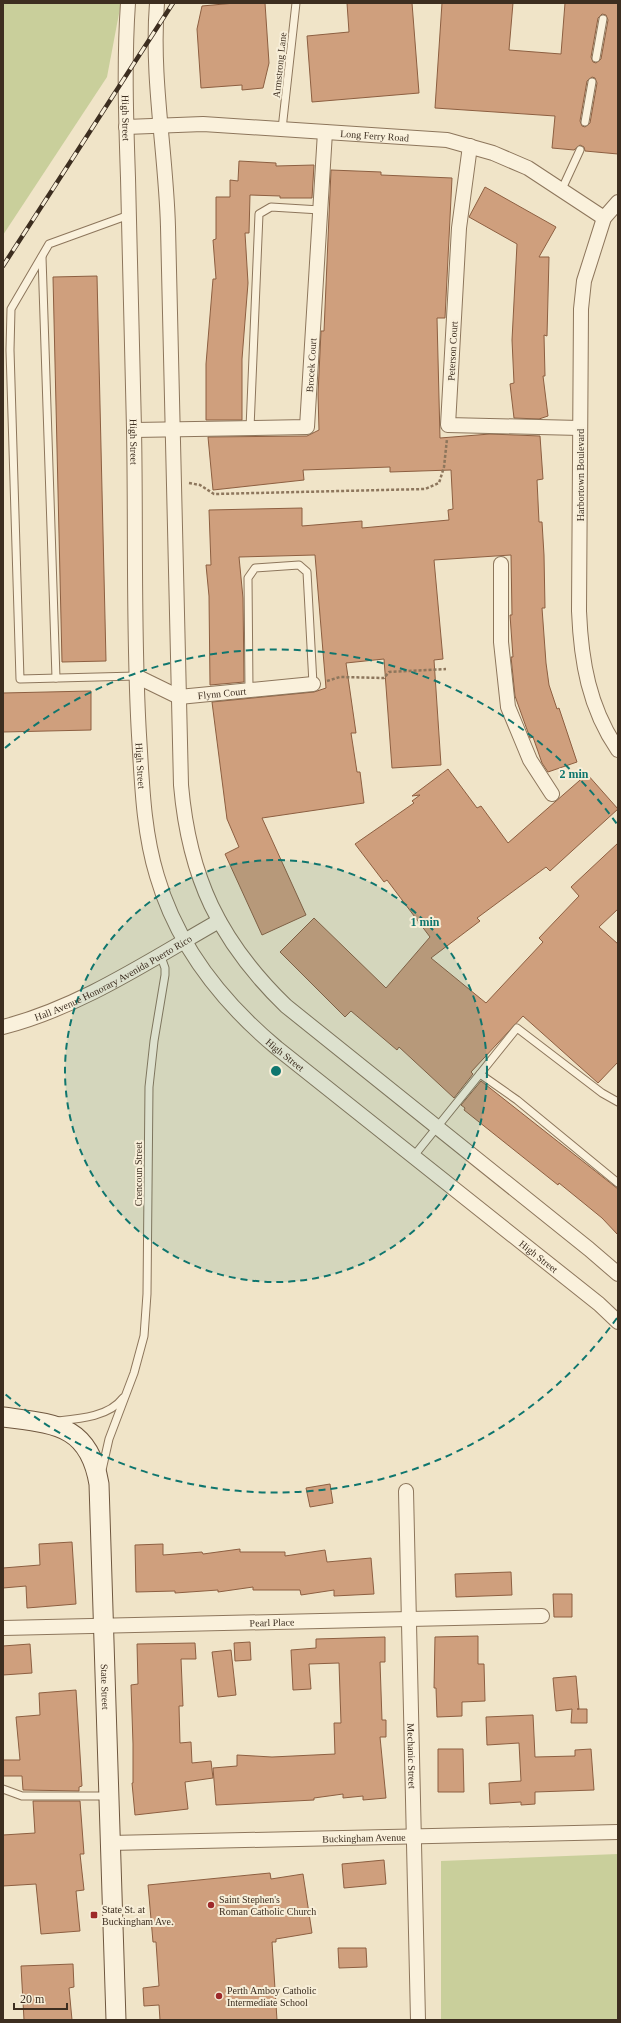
<svg xmlns="http://www.w3.org/2000/svg" width="621" height="2023" font-family="'Times New Roman',serif">
	<style>
		.green { fill: #c9cf9b }
		.building { fill: #cf9f7d; stroke: #8d5f41; fill-rule: evenodd }
		.lines { fill: none; stroke-linecap: round; stroke-linejoin: round }
		.lane-casing { stroke: #8d765c; stroke-width: 9 }
		.street-casing { stroke: #8d765c; stroke-width: 16 }
		.secondary-casing { stroke: #6f573f; stroke-width: 21 }
		.path { stroke: #8d765c; stroke-width: 2.5; stroke-dasharray: 3 2; stroke-linecap: butt }
		.lane { stroke: #faf1dc; stroke-width: 7 }
		.street { stroke: #faf1dc; stroke-width: 14 }
		.secondary { stroke: #faf1dc; stroke-width: 19 }
		.rail-casing { stroke: #3d2e20; stroke-width: 4.5 }
		.rail { stroke: #f7eed8; stroke-width: 3; stroke-dasharray: 9; stroke-linecap: butt }
		.ring { fill: none; stroke: #0f766e; stroke-width: 2; stroke-dasharray: 7 5 }
		.poi-dot { fill: #9e2a2b; stroke: #f7eed8; stroke-width: 1.5 }
		.labels { text-anchor: middle; stroke-width: 4; stroke-linejoin: round; paint-order: stroke }
		.street-label { font-size: 10px; fill: #3d2e20; stroke: #f7eed8 }
		.poi-label { font-size: 10px; fill: #3d2e20; stroke: #f7eed8; text-anchor: start }
		.centre { fill: #0f766e; stroke: #f7eed8; stroke-width: 2 }
		.ring-label { font-size: 12px; text-anchor: middle; font-weight: bold; fill: #0f766e; stroke: #f7eed8; stroke-width: 4; stroke-linejoin: round; paint-order: stroke }
	</style>
	<rect width="100%" height="100%" fill="#f0e4c8"/>
	<!-- green -->
	<g class="green">
		<polygon points="3,3 121,3 107,77 3,235"/>
		<polygon points="618,1854 618,2020 441,2020 441,1861"/>
	</g>
	<!-- building -->
	<g class="building">
		<polygon points="235,3 265,3 269,63 263,88 242,90 242,85 201,88 197,29 202,6"/>
		<polygon points="347,3 412,3 419,93 312,102 307,36 349,32"/>
		<path d="M 442,3 L 513,3 L 509,50 L 561,54 L 565,3 L 618,3 L 618,154 L 585,151 L 584,147 L 580,145 L 574,150 L 552,148 L 555,116 L 435,108 ZM 602,14 L 606,15 L 608,20 L 601,59 L 596,63 L 593,62 L 591,57 L 598,18 ZM 592,77 L 595,78 L 597,83 L 590,123 L 585,127 L 582,126 L 580,121 L 587,81 Z"/>
		<polygon points="239,161 276,163 276,166 314,165 312,198 280,198 280,196 250,195 249,233 245,233 248,283 242,359 242,420 206,420 206,364 213,279 216,279 213,240 216,239 216,197 230,197 230,180 238,181"/>
		<polygon points="331,170 381,172 381,175 452,178 445,318 437,318 440,438 490,434 540,436 543,479 537,480 539,522 542,522 544,555 545,608 542,608 546,663 549,685 557,709 559,708 577,762 548,772 542,763 533,737 530,738 515,696 511,657 513,657 510,615 512,615 511,555 434,560 443,659 434,660 441,765 392,768 384,659 346,663 356,733 351,733 357,772 360,772 364,803 262,818 306,915 262,935 225,854 239,847 227,819 212,702 314,692 326,688 315,555 239,557 243,598 244,682 210,685 209,596 206,565 211,565 209,510 302,508 302,526 362,521 362,528 449,520 448,510 453,509 451,470 390,472 390,467 303,470 304,480 213,490 208,437 307,436 319,430 318,394 321,331 324,331"/>
		<polygon points="485,187 556,227 539,257 549,257 547,336 544,335 545,376 543,376 548,416 539,419 514,418 510,384 514,383 512,340 517,244 469,217"/>
		<polygon points="97,276 106,661 62,662 53,277"/>
		<polygon points="91,691 91,730 3,732 3,693"/>
		<polygon points="448,769 477,808 481,806 508,843 587,774 618,809 550,871 546,867 477,918 480,921 431,958 486,1003 543,942 539,938 579,896 571,887 618,843 618,909 599,927 618,944 618,1062 598,1083 523,1016 471,1072 473,1074 454,1098 399,1047 397,1050 351,1011 345,1017 280,952 314,918 386,988 430,937 387,880 384,882 355,844 414,803 412,801 420,795 412,796"/>
		<polygon points="481,1081 618,1189 618,1235 602,1218 559,1183 558,1185 464,1110 465,1108 461,1105"/>
		<polygon points="330,1484 333,1503 310,1507 306,1488"/>
		<polygon points="72,1542 76,1604 27,1608 26,1586 3,1588 3,1568 40,1565 39,1544"/>
		<polygon points="163,1544 163,1555 202,1552 203,1554 240,1549 240,1552 285,1552 285,1556 325,1550 327,1562 371,1558 374,1594 334,1596 334,1590 301,1595 300,1590 253,1590 253,1587 218,1592 218,1590 175,1593 175,1591 136,1592 135,1545"/>
		<polygon points="511,1572 512,1595 456,1597 455,1574"/>
		<polygon points="553,1594 572,1594 572,1617 554,1617"/>
		<polygon points="478,1636 478,1664 484,1664 485,1701 462,1702 462,1716 437,1717 436,1688 434,1688 435,1637"/>
		<polygon points="385,1637 385,1662 380,1662 382,1720 386,1720 386,1737 380,1737 386,1798 363,1800 363,1796 343,1798 343,1794 314,1798 314,1800 216,1805 213,1768 237,1766 237,1755 272,1757 335,1754 334,1723 341,1723 339,1663 309,1664 311,1689 293,1690 291,1650 316,1648 316,1639"/>
		<polygon points="250,1642 251,1660 235,1661 234,1643"/>
		<polygon points="195,1643 196,1659 181,1659 183,1706 179,1706 180,1743 191,1742 192,1763 211,1761 213,1778 185,1782 188,1809 135,1815 132,1783 133,1783 133,1744 131,1685 138,1684 137,1644"/>
		<polygon points="30,1644 32,1673 3,1675 3,1646"/>
		<polygon points="231,1650 236,1695 218,1697 212,1652"/>
		<polygon points="576,1676 579,1709 577,1709 587,1709 587,1723 571,1723 572,1709 556,1711 553,1678"/>
		<polygon points="76,1690 82,1786 79,1787 79,1791 23,1790 22,1776 3,1776 3,1760 20,1760 16,1717 40,1715 39,1693"/>
		<polygon points="533,1715 535,1757 575,1756 575,1750 591,1749 594,1790 535,1792 535,1804 521,1805 521,1802 490,1804 489,1783 521,1781 519,1743 487,1745 486,1717"/>
		<polygon points="438,1749 463,1749 464,1792 438,1792"/>
		<polygon points="33,1801 80,1801 84,1854 80,1854 84,1890 76,1891 80,1931 41,1934 36,1884 3,1886 3,1835 35,1833"/>
		<polygon points="384,1860 386,1884 344,1888 342,1864"/>
		<polygon points="270,1873 271,1879 303,1874 312,1933 276,1939 276,1942 272,1942 277,2020 160,2020 159,2005 144,2006 143,1988 159,1986 156,1942 153,1942 148,1885"/>
		<polygon points="338,1948 366,1948 367,1967 339,1968"/>
		<polygon points="73,1964 74,1987 69,1988 72,2020 24,2020 21,1966"/>
	</g>
	<g class="lines">
		<defs>
			<g id="lane">
				<polyline points="596,58 603,19"/>
				<polyline points="585,122 592,82"/>
				<polyline points="282,129 296,3"/>
				<polyline points="562,189 580,150"/>
				<polyline points="129,215 49,244 11,309 10,350 20,679 136,676"/>
				<polyline points="42,257 56,678"/>
				<polyline points="250,428 259,214 271,207 320,210"/>
				<polyline points="249,690 248,578 255,568 299,565 307,572 313,684"/>
				<polyline points="480,1074 517,1100 618,1183"/>
				<polyline points="413,1157 517,1028 602,1093 618,1102"/>
				<path d="M 57,1421 C 78,1419 109,1417 123,1398"/>
				<polyline points="102,1470 109,1439 134,1373 144,1336 147,1294 149,1087 154,1041 165,975 165,968 160,954"/>
				<polyline points="3,1789 22,1796 108,1796"/>
			</g>
			<g id="street">
				<path id="s1" d="M 128,3 C 124,61 126,120 128,178 C 130,262 132,345 134,429 C 136,531 133,633 139,735 C 142,782 143,830 157,876 C 177,945 222,1002 277,1048 L 599,1304 L 618,1322"/>
				<path d="M 157,3 C 151,78 166,152 168,227 C 173,413 177,599 181,785 C 189,877 219,941 286,1006 L 589,1249 L 618,1274"/>
				<path id="s2" d="M 126,127 L 203,124 L 447,140 L 493,153 L 528,168 L 604,218"/>
				<polyline points="470,146 459,228 448,425 580,428"/>
				<path d="M 618,202 L 604,218 L 584,281 L 581,309 L 579,611 C 581,661 589,708 618,750"/>
				<path id="s3" d="M 134,430 L 307,427 L 325,132"/>
				<polyline points="501,564 501,642 508,707 530,760 552,794"/>
				<path id="s4" d="M 136,676 L 179,697 L 313,684"/>
				<path id="s5" d="M 3,1027 C 81,1007 150,960 219,921"/>
				<path id="s6" d="M 406,1491 L 418,2020"/>
				<path id="s7" d="M 3,1628 L 542,1616"/>
				<path id="s8" d="M 110,1843 L 618,1832"/>
			</g>
			<g id="secondary">
				<path id="s9" d="M 3,1417 C 54,1424 89,1424 99,1484 L 116,2020"/>
			</g>
		</defs>
		<!-- lane casing -->
		<use href="#lane" class="lane-casing"/>
		<!-- street casing -->
		<use href="#street" class="street-casing"/>
		<!-- secondary casing -->
		<use href="#secondary" class="secondary-casing"/>
		<!-- path -->
		<g class="path">
			<polyline points="189,483 200,485 214,494 425,489 439,483 444,467 447,439"/>
			<polyline points="327,681 340,677 384,678 389,672 446,669"/>
		</g>
		<!-- lane -->
		<use href="#lane" class="lane"/>
		<!-- street -->
		<use href="#street" class="street"/>
		<!-- secondary -->
		<use href="#secondary" class="secondary"/>
		<defs>
			<polyline id="rail" points="3,266 173,3"/>
		</defs>
		<!-- rail casing -->
		<use href="#rail" class="rail-casing"/>
		<!-- rail -->
		<use href="#rail" class="rail"/>
	</g>
	<!-- distance rings -->
	<circle cx="276" cy="1071" r="211" fill="#0f766e" fill-opacity=".12"/>
	<g class="ring">
		<circle cx="276" cy="1071" r="211"/>
		<path d="M617 1318A421 421 0 0 1 5 1394M5 748A421 421 0 0 1 617 824"/>
	</g>
	<!-- markers -->
	<g class="poi-dot">
		<circle cx="211" cy="1905" r="4"/>
		<rect x="90" y="1911" width="8" height="8" rx="2"/>
		<circle cx="219" cy="1996" r="4"/>
	</g>
	<g class="labels">
		<!-- street labels -->
		<g class="street-label">
			<text transform="translate(279 65) rotate(-84)" y="4">Armstrong Lane</text>
			<text dy="4" stroke="none"><textPath href="#s1" startOffset="115">High Street</textPath></text>
			<text dy="4" stroke="none"><textPath href="#s2" startOffset="249">Long Ferry Road</textPath></text>
			<text transform="translate(452 351) rotate(-87)" y="4">Peterson Court</text>
			<text dy="4" stroke="none"><textPath href="#s3" startOffset="235">Brocek Court</textPath></text>
			<text dy="4" stroke="none"><textPath href="#s1" startOffset="439">High Street</textPath></text>
			<text transform="translate(580 475) rotate(-90)" y="4">Harbortown Boulevard</text>
			<text dy="4" stroke="none"><textPath href="#s4" startOffset="91">Flynn Court</textPath></text>
			<text dy="4" stroke="none"><textPath href="#s1" startOffset="763">High Street</textPath></text>
			<text dy="4" stroke="none"><textPath href="#s5" startOffset="121">Hall Avenue Honorary Avenida Puerto Rico</textPath></text>
			<text dy="4" stroke="none"><textPath href="#s1" startOffset="1098">High Street</textPath></text>
			<text transform="translate(138 1174) rotate(-90)" y="4">Crencoun Street</text>
			<text dy="4" stroke="none"><textPath href="#s1" startOffset="1422">High Street</textPath></text>
			<text dy="4" stroke="none"><textPath href="#s7" startOffset="269">Pearl Place</textPath></text>
			<text dy="4" stroke="none"><textPath href="#s9" startOffset="333">State Street</textPath></text>
			<text dy="4" stroke="none"><textPath href="#s6" startOffset="265">Mechanic Street</textPath></text>
			<text dy="4" stroke="none"><textPath href="#s8" startOffset="254">Buckingham Avenue</textPath></text>
		</g>
		<!-- poi labels -->
		<g class="poi-label">
			<text x="219" y="1903">Saint Stephen's<tspan x="219" dy="12">Roman Catholic Church</tspan></text>
			<text x="102" y="1913">State St. at<tspan x="102" dy="12">Buckingham Ave.</tspan></text>
			<text x="227" y="1994">Perth Amboy Catholic<tspan x="227" dy="12">Intermediate School</tspan></text>
		</g>
	</g>
	<circle cx="276" cy="1071" r="6" class="centre"/>
	<g class="ring-label">
		<text x="574" y="778">2 min</text>
		<text x="425" y="926">1 min</text>
	</g>
	<!-- border -->
	<rect width="621" height="2023" fill="none" stroke="#3d2e20" stroke-width="8"/>
	<!-- scale -->
	<path d="M14 2003v6h53v-6" fill="none" stroke="#3d2e20" stroke-width="2"/>
	<text x="20" y="2003" font-size="12" fill="#3d2e20" stroke="#f7eed8" stroke-width="3" paint-order="stroke">20 m</text>
</svg>
